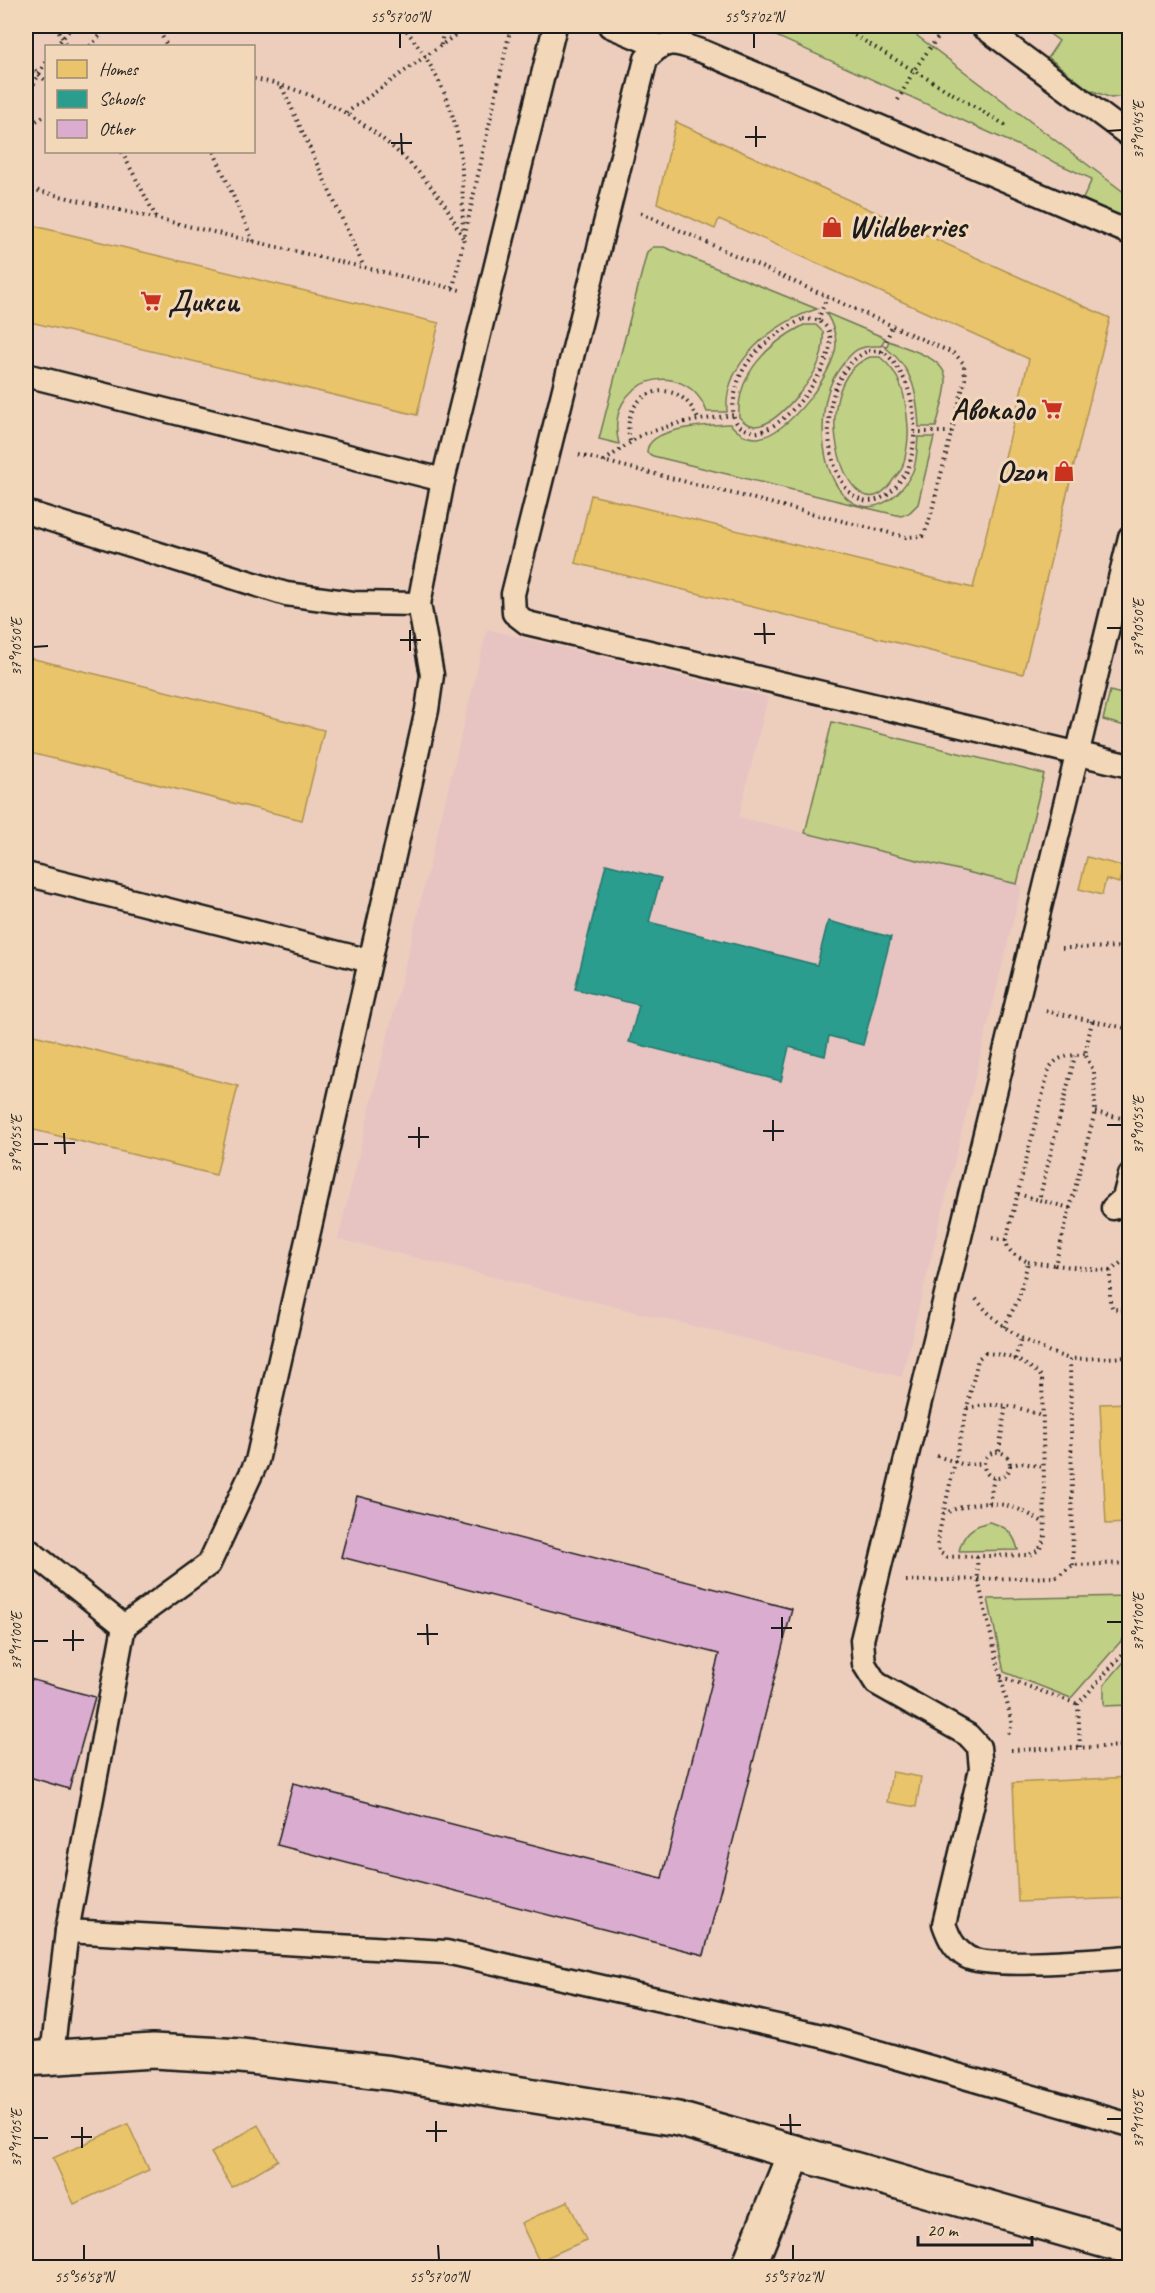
<svg xmlns="http://www.w3.org/2000/svg" width="1155" height="2293" font-family="Caveat,sans-serif">
	<style>
		.built { fill: #e7c4c2 }
		.green { fill: #c0d186; stroke: #6e7651; stroke-width: 1.5 }
		.homes { fill: #e9c46a; stroke: #ac9253; stroke-width: 1.5 }
		.schools { fill: #2a9d8f; stroke: #26766c; stroke-width: 1.5 }
		.building { fill: #daaccf; stroke: #1c1c1c; stroke-width: 1.5 }
		.lines { fill: none; stroke-linecap: round; stroke-linejoin: round }
		.service-casing { stroke: #1c1c1c; stroke-width: 27 }
		.minor-casing { stroke: #1c1c1c; stroke-width: 38 }
		.secondary-casing { stroke: #1c1c1c; stroke-width: 38 }
		.path { stroke: #1c1c1c; stroke-width: 4; stroke-dasharray: 1.5 4.5; stroke-linecap: butt }
		.service { stroke: #f2d7b9; stroke-width: 22 }
		.minor { stroke: #f2d7b9; stroke-width: 33 }
		.secondary { stroke: #f2d7b9; stroke-width: 33 }
		.ticks { fill: none; stroke: #1c1c1c; stroke-width: 2 }
		.labels { text-anchor: middle; stroke-width: 6; stroke-linejoin: round; paint-order: stroke }
		.poi-label { font-size: 30px; font-weight: bold; fill: #1c1c1c; stroke: #f2d7b9; text-anchor: start }
		.neatline { fill: none; stroke: #1c1c1c; stroke-width: 2 }
		.ticks-label { font-size: 15px; text-anchor: middle; fill: #1c1c1c }
	</style>
	<rect width="100%" height="100%" fill="#edcebd"/>
	<filter id="ink" filterUnits="userSpaceOnUse"><feTurbulence type="fractalNoise" baseFrequency=".0167" numOctaves="2"/><feDisplacementMap in="SourceGraphic" scale="12" xChannelSelector="R" yChannelSelector="G"/><feConvolveMatrix kernelMatrix="1 2 1 2 8 2 1 2 1" color-interpolation-filters="sRGB"/></filter>
	<g filter="url(#ink)">
		<!-- built -->
		<polygon class="built" points="487,629 768,697 739,817 1022,885 902,1377 338,1239"/>
		<!-- green -->
		<g class="green">
			<polygon points="754,26 904,26 1129,196 1129,222 1083,199 1092,179"/>
			<polygon points="1039,26 1129,26 1129,95 1111,98 1088,89 1048,57 1059,41"/>
			<path d="M 653,247 L 664,247 L 817,309 C 774,322 723,363 727,412 L 707,412 C 685,354 602,379 619,444 L 599,439 L 647,252 Z"/>
			<path d="M 826,313 L 885,338 L 881,346 C 858,345 853,350 840,368 C 818,397 818,455 837,486 C 860,523 896,505 912,473 C 917,464 917,448 918,437 L 934,437 L 918,504 L 909,513 L 901,516 L 867,508 L 653,456 L 647,453 C 646,427 710,425 730,424 C 737,432 746,439 758,438 C 788,435 835,372 836,344 C 836,332 832,323 826,313 Z"/>
			<path d="M 804,325 L 816,325 L 823,332 C 824,345 822,356 816,369 C 808,385 775,427 755,426 C 747,425 744,422 739,417 C 736,374 769,343 804,325 Z"/>
			<path d="M 889,341 C 907,349 946,357 946,381 C 946,396 939,413 936,427 L 919,427 C 917,394 914,369 886,348 Z"/>
			<path d="M 870,357 L 880,357 C 903,375 906,400 908,427 C 909,438 906,457 902,468 C 900,473 894,478 891,483 C 848,543 801,384 870,357 Z"/>
			<polygon points="1110,691 1129,696 1129,727 1103,720"/>
			<polygon points="832,722 1044,774 1017,884 805,833"/>
			<path d="M 989,1522 C 1006,1526 1014,1533 1018,1550 L 959,1551 C 963,1534 972,1526 989,1522 Z"/>
			<polygon points="1129,1596 1129,1632 1071,1698 1004,1672 988,1599"/>
			<polygon points="1129,1656 1129,1705 1104,1706 1104,1685"/>
		</g>
		<!-- homes -->
		<g class="homes">
			<polygon points="676,122 1110,318 1023,674 575,563 591,495 973,588 1029,359 719,219 715,229 657,203"/>
			<polygon points="26,224 439,323 417,415 26,321"/>
			<polygon points="26,657 324,730 302,820 26,752"/>
			<polygon points="1087,857 1123,866 1119,883 1106,879 1102,895 1079,889"/>
			<polygon points="26,1033 238,1086 216,1175 26,1128"/>
			<polygon points="1130,1403 1130,1523 1106,1524 1100,1404"/>
			<polygon points="892,1772 921,1777 916,1807 887,1802"/>
			<polygon points="1130,1777 1130,1898 1018,1902 1013,1783"/>
			<polygon points="128,2124 149,2170 74,2204 53,2158"/>
			<polygon points="258,2125 278,2160 232,2187 211,2153"/>
			<polygon points="568,2201 586,2240 539,2261 521,2223"/>
		</g>
		<!-- schools -->
		<polygon class="schools" points="606,864 661,878 649,922 817,965 828,921 891,937 863,1045 829,1036 825,1056 789,1047 781,1081 629,1042 639,1005 575,989"/>
		<!-- building -->
		<g class="building">
			<polygon points="357,1496 792,1609 704,1955 277,1845 293,1783 662,1878 719,1654 341,1557"/>
			<polygon points="26,1678 95,1697 69,1789 26,1776"/>
		</g>
		<g class="lines">
			<defs>
				<g id="service">
					<polyline points="610,26 658,46"/>
					<polyline points="982,26 1130,136"/>
					<path d="M 1130,233 L 704,52 C 677,43 667,36 646,59 L 513,594 L 514,613 L 527,623 L 1130,766"/>
					<polyline points="26,375 443,480"/>
					<polyline points="26,512 286,594 353,603 419,604 443,480 555,26"/>
					<path d="M 1130,537 L 862,1640 L 864,1664 L 876,1683 L 968,1735 L 979,1747 L 981,1769 L 944,1924 C 949,1938 954,1949 967,1957 C 987,1969 1100,1959 1130,1957"/>
					<polyline points="26,874 370,961"/>
					<polyline points="1113,1208 1124,1198 1130,1175"/>
					<polyline points="26,1548 124,1626 67,1931 52,2055"/>
					<polyline points="124,1626 209,1564 257,1461 427,710 432,675 419,604"/>
					<polyline points="67,1931 446,1952 826,2037 1130,2125"/>
				</g>
				<polyline id="minor" points="748,2268 795,2152"/>
				<polyline id="secondary" points="26,2059 153,2051 241,2056 391,2073 678,2119 1130,2248"/>
			</defs>
			<!-- service casing -->
			<use href="#service" class="service-casing"/>
			<!-- minor casing -->
			<use href="#minor" class="minor-casing"/>
			<!-- secondary casing -->
			<use href="#secondary" class="secondary-casing"/>
			<!-- path -->
			<g class="path">
				<polyline points="56,26 67,46"/>
				<polyline points="157,26 167,46"/>
				<path d="M 403,26 C 431,61 452,99 459,144 C 464,173 462,203 463,232"/>
				<polyline points="784,26 795,32 840,27"/>
				<polyline points="839,26 1007,126"/>
				<polyline points="441,45 444,26"/>
				<polyline points="56,46 73,26"/>
				<polyline points="90,46 109,26"/>
				<polyline points="26,62 46,81"/>
				<path d="M 254,79 C 329,92 394,138 440,198 C 449,210 456,225 463,238"/>
				<polyline points="282,87 364,267"/>
				<polyline points="898,100 914,70 946,26"/>
				<polyline points="26,107 31,89 46,61"/>
				<polyline points="346,113 468,26"/>
				<polyline points="26,127 46,115"/>
				<polyline points="122,152 157,219"/>
				<polyline points="214,152 253,241"/>
				<polyline points="26,188 460,290"/>
				<polyline points="453,288 511,26"/>
				<path d="M 803,319 L 818,320 C 821,322 826,326 828,329 C 842,358 787,428 758,432 C 755,433 752,431 749,430 C 727,426 733,402 737,385 C 746,354 775,333 803,319 Z"/>
				<polyline points="818,320 827,297"/>
				<path d="M 868,351 C 872,351 878,350 882,352 C 887,353 892,360 895,364 C 916,391 919,436 908,469 C 906,474 901,479 898,484 C 882,505 858,508 843,483 C 819,446 824,370 868,351 Z"/>
				<polyline points="882,352 892,326"/>
				<polyline points="914,432 951,432"/>
				<path d="M 630,441 C 618,391 678,370 698,419"/>
				<polyline points="579,455 906,537 923,536 929,522 965,379 964,364 955,354 641,213"/>
				<polyline points="604,461 641,435 679,423 733,415"/>
				<polyline points="1062,948 1130,947"/>
				<polyline points="1046,1011 1130,1029"/>
				<polyline points="1092,1021 1085,1054 1094,1072 1095,1112 1055,1265 1110,1271"/>
				<polyline points="1095,1112 1130,1120"/>
				<polyline points="1018,1194 1039,1200"/>
				<polyline points="1070,1208 1039,1200 1075,1056"/>
				<polyline points="992,1238 1006,1240"/>
				<polyline points="1130,1256 1110,1271 1110,1302 1113,1309 1130,1310"/>
				<polyline points="1028,1262 1055,1265"/>
				<path d="M 976,1299 C 1001,1330 1032,1347 1070,1359"/>
				<path d="M 1004,1327 L 1019,1298 L 1028,1262 C 1017,1256 1008,1254 1006,1240 L 1049,1069 C 1057,1055 1070,1056 1085,1054"/>
				<path d="M 985,1353 C 1007,1354 1027,1362 1042,1377 L 1045,1538 L 1039,1550 L 1029,1555 L 947,1557 L 939,1552 L 937,1542 L 978,1359 Z"/>
				<polyline points="1015,1359 1021,1339"/>
				<path d="M 967,1408 C 996,1402 1017,1405 1043,1417"/>
				<polyline points="999,1451 1006,1404"/>
				<circle cx="997" cy="1465" r="13"/>
				<polyline points="937,1456 962,1464 983,1464"/>
				<polyline points="1010,1465 1022,1463 1044,1467"/>
				<polyline points="989,1503 994,1478"/>
				<path d="M 943,1514 C 981,1497 1009,1500 1044,1523"/>
				<polyline points="977,1557 978,1580 1012,1724 1007,1737"/>
				<polyline points="1073,1565 1070,1359 1130,1357"/>
				<polyline points="906,1581 1056,1577 1073,1565 1130,1563"/>
				<polyline points="1001,1677 1078,1704"/>
				<polyline points="1080,1747 1078,1704 1130,1646"/>
				<polyline points="1011,1750 1130,1746"/>
			</g>
			<!-- service -->
			<use href="#service" class="service"/>
			<!-- minor -->
			<use href="#minor" class="minor"/>
			<!-- secondary -->
			<use href="#secondary" class="secondary"/>
		</g>
	</g>
	<!-- ticks -->
	<path class="ticks" d="M 400,33 L 400,48M 754,33 L 754,48M 756,126 L 756,147M 1107,131 L 1122,130M 401,133 L 402,154M 745,137 L 766,137M 391,143 L 412,143M 764,623 L 765,644M 1107,628 L 1122,628M 410,630 L 410,651M 754,634 L 775,634M 400,640 L 421,640M 33,647 L 48,646M 773,1120 L 773,1141M 1107,1125 L 1122,1125M 419,1127 L 419,1148M 763,1131 L 784,1131M 64,1133 L 65,1154M 408,1137 L 429,1137M 54,1143 L 75,1143M 33,1144 L 48,1144M 782,1617 L 782,1638M 1107,1622 L 1122,1622M 427,1624 L 428,1645M 771,1628 L 792,1628M 73,1630 L 73,1651M 417,1634 L 438,1634M 63,1640 L 84,1640M 33,1641 L 48,1641M 790,2114 L 791,2135M 1107,2119 L 1122,2119M 436,2121 L 436,2142M 780,2125 L 801,2125M 82,2127 L 82,2148M 426,2131 L 447,2131M 71,2137 L 92,2137M 33,2138 L 48,2138M 84,2245 L 84,2260M 438,2245 L 439,2260M 793,2245 L 793,2260"/>
	<!-- icons -->
	<defs>
		<symbol id="shop-bare" viewBox="-9 -9 18 18"><path d="M-5-2.5h2.3a2.7 3.5 0 0 1 5.4 0H5L5.5 6h-11ZM-1.5-2.5h3a1.5 2.3 0 0 0-3 0Z" fill="#c8321e" stroke="#f2d7b9" stroke-width="2.5" paint-order="stroke"/></symbol>
		<symbol id="supermarket-bare" viewBox="-9 -9 18 18"><path d="M-6-5.5h2.5l.6 2H6L4.5 2H-2.5L-4.4-4H-6ZM-1.5 3.2a1.3 1.3 0 1 0 .1 0ZM3 3.2a1.3 1.3 0 1 0 .1 0Z" fill="#c8321e" stroke="#f2d7b9" stroke-width="2.5" paint-order="stroke"/></symbol>
	</defs>
	<g fill-rule="evenodd">
		<use href="#shop-bare" x="817" y="212" width="30" height="30"/>
		<use href="#supermarket-bare" x="136" y="286" width="30" height="30"/>
		<use href="#supermarket-bare" x="1037" y="394" width="30" height="30"/>
		<use href="#shop-bare" x="1049" y="456" width="30" height="30"/>
	</g>
	<g class="labels">
		<!-- poi labels -->
		<g class="poi-label">
			<text x="849" y="237">Wildberries</text>
			<text x="168" y="311">Дикси</text>
			<text x="1035" y="419" text-anchor="end">Авокадо</text>
			<text x="1047" y="481" text-anchor="end">Ozon</text>
		</g>
	</g>
	<!-- margin -->
	<rect width="1155" height="2293" fill="none" stroke="#f2d7b9" stroke-width="66"/>
	<!-- legend -->
	<rect x="45" y="45" width="210" height="108" fill="#f2d7b9" stroke="#9c8c7a" stroke-width="1.5"/>
	<rect x="57" y="60" width="30" height="18" fill="#e9c46a" stroke="#9c8c7a" stroke-width="1.5"/>
	<text x="99" y="75" font-size="18" fill="#1c1c1c">Homes</text>
	<rect x="57" y="90" width="30" height="18" fill="#2a9d8f" stroke="#9c8c7a" stroke-width="1.5"/>
	<text x="99" y="105" font-size="18" fill="#1c1c1c">Schools</text>
	<rect x="57" y="120" width="30" height="18" fill="#daaccf" stroke="#9c8c7a" stroke-width="1.5"/>
	<text x="99" y="135" font-size="18" fill="#1c1c1c">Other</text>
	<!-- scale -->
	<path d="M918 2236v9h114v-9" fill="none" stroke="#1c1c1c" stroke-width="3"/>
	<text x="927" y="2236" font-size="18" fill="#1c1c1c" stroke="#f2d7b9" stroke-width="4.5" paint-order="stroke">20 m</text>
	<rect x="33" y="33" width="1089" height="2227" class="neatline"/>
	<g class="ticks-label">
		<text x="400" y="22">55°57'00"N</text>
		<text x="754" y="22">55°57'02"N</text>
		<text transform="translate(1138 130) rotate(-90)" y="5">37°10'45"E</text>
		<text transform="translate(1138 628) rotate(-90)" y="5">37°10'50"E</text>
		<text transform="translate(16 647) rotate(-90)" y="5">37°10'50"E</text>
		<text transform="translate(1138 1125) rotate(-90)" y="5">37°10'55"E</text>
		<text transform="translate(16 1144) rotate(-90)" y="5">37°10'55"E</text>
		<text transform="translate(1138 1622) rotate(-90)" y="5">37°11'00"E</text>
		<text transform="translate(16 1641) rotate(-90)" y="5">37°11'00"E</text>
		<text transform="translate(1138 2119) rotate(-90)" y="5">37°11'05"E</text>
		<text transform="translate(16 2138) rotate(-90)" y="5">37°11'05"E</text>
		<text x="84" y="2282">55°56'58"N</text>
		<text x="439" y="2282">55°57'00"N</text>
		<text x="793" y="2282">55°57'02"N</text>
	</g>
</svg>
